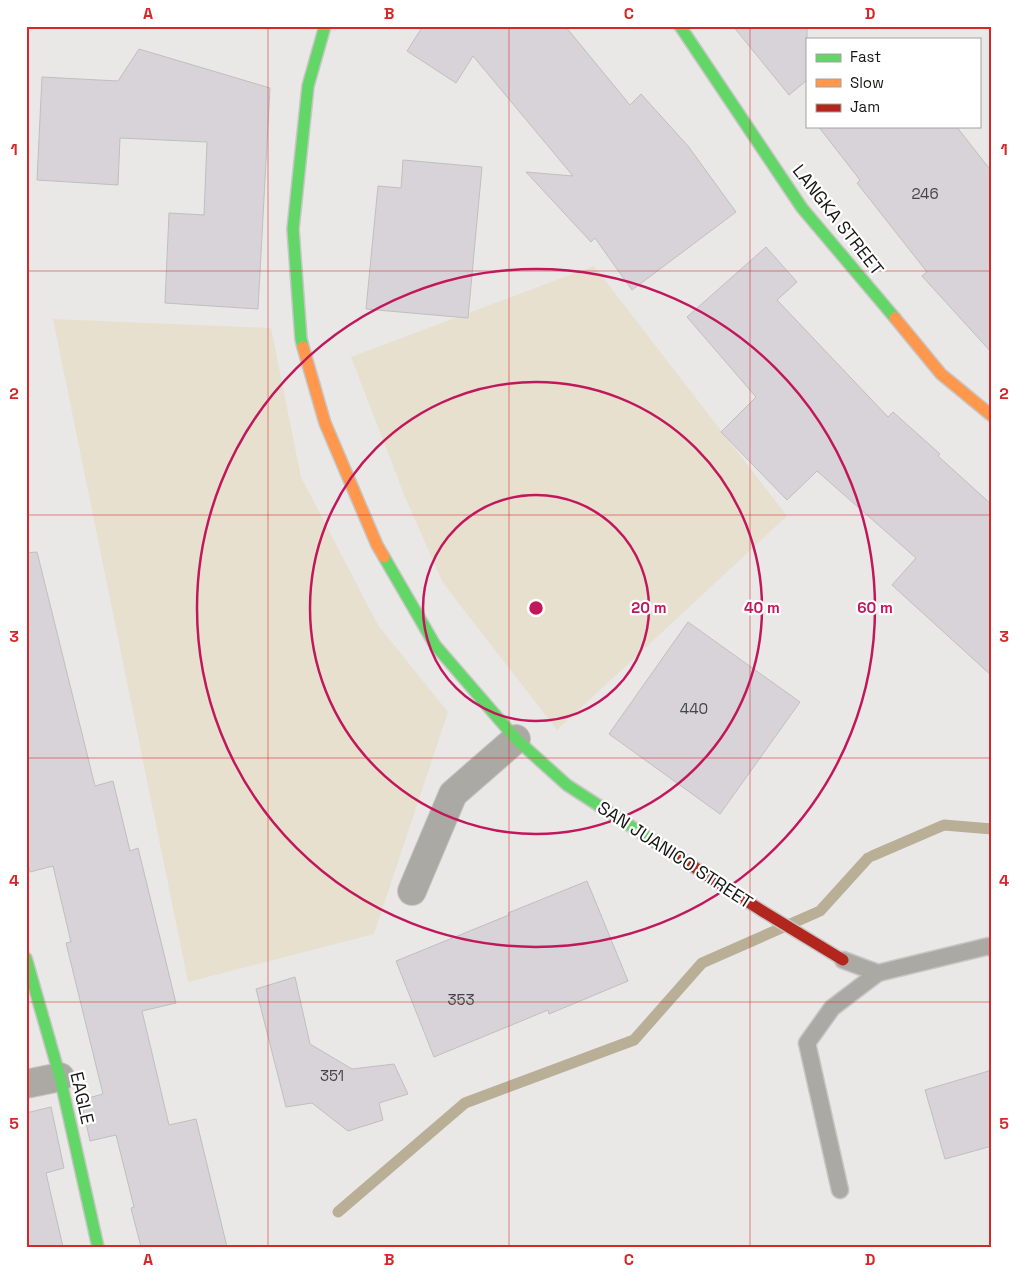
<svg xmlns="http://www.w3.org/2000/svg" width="1018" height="1273" font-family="'Space Grotesk',sans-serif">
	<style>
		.green { fill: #e7e0cf }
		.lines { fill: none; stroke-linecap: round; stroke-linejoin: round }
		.stream { stroke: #b8af96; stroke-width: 11 }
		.building { fill: #d7d3d9; stroke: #c0bfbf }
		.lane-casing { stroke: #c7c6c5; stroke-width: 19 }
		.street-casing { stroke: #c7c6c5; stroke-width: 30 }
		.fast-casing { stroke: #c7c6c5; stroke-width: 14 }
		.slow-casing { stroke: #c7c6c5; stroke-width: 14 }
		.jam-casing { stroke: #c7c6c5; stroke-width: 14 }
		.lane { stroke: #aba9a4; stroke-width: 16 }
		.street { stroke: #aba9a4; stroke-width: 28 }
		.fast { stroke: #63d668; stroke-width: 11 }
		.slow { stroke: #ff974d; stroke-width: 11 }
		.jam { stroke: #b3261e; stroke-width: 11 }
		.grid { fill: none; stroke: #d62828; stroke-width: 1; stroke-opacity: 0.55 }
		.ring { fill: none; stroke: #c2185b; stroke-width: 2.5 }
		.labels { text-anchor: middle; stroke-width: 4.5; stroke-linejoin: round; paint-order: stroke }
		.number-label { font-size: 15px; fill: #464546 }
		.street-label { font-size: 18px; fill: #161615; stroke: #fff }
		.centre { fill: #c2185b; stroke: #fff; stroke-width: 2.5 }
		.ring-label { font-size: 15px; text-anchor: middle; font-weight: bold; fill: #c2185b; stroke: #fff; stroke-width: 4.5; stroke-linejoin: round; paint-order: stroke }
		.neatline { fill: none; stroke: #d62828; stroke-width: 2 }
		.grid-label { font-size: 16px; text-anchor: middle; font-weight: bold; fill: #d62828 }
	</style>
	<rect width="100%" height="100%" fill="#e9e8e7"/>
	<!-- green -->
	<g class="green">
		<polygon points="594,266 787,516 557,730 443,583 405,497 351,357"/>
		<polygon points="53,319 271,328 301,477 378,625 448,712 374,934 188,982"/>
	</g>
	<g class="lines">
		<!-- stream -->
		<g class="stream">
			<polyline points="872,856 944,825 992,829"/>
			<polyline points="338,1212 465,1103 634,1040 702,963 820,911 868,858"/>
		</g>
	</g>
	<!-- building -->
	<g class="building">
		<polygon points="423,26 565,26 630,105 641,94 688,146 736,212 632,290 595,238 591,242 526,172 573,176 473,56 456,83 407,51"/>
		<polygon points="733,26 807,26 807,80 789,95"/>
		<polygon points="139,49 270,88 258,309 165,303 169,213 204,215 207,142 120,138 118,185 37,180 42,77 118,81"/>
		<polygon points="818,126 956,126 992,172 992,353 922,276 927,272 857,183 860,180"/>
		<polygon points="403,160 482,167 468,318 366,309 378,186 401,188"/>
		<polygon points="766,247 797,282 777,300 888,417 893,412 940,454 938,456 992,505 992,676 892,585 916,558 817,471 787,500 721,432 756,397 687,317"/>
		<polygon points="37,552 95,786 113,781 130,851 138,848 176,1003 142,1011 169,1125 196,1119 227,1247 141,1247 131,1208 134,1207 116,1135 90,1141 81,1100 103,1094 66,943 71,942 53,866 30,872 26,856 26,553"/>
		<polygon points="688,622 800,702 720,814 609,734"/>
		<polygon points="587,881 628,981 549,1014 548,1010 434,1057 396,961 509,915 508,913"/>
		<polygon points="295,977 310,1044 352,1069 394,1064 408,1094 379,1103 383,1120 348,1131 312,1103 286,1107 256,989"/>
		<polygon points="992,1070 992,1146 945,1159 925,1090"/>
		<polygon points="51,1107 64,1168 46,1173 63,1247 26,1247 26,1113"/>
	</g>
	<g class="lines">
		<defs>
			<g id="lane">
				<polyline points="843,960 878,973 989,946 992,948"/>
				<polyline points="840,1190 807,1043 832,1008 878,973"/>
			</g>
			<g id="street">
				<polyline points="412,891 453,794 516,739"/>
				<polyline points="26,1084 60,1077"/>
			</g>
			<g id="fast">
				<polyline points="680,26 802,208 895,318"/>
				<polyline points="303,347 301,339 293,229 308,86 325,26"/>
				<polyline points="384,557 435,645 516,739 567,785 680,858"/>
				<polyline points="26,958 60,1077 98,1247"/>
			</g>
			<g id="slow">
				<polyline points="895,318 941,374 992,416"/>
				<polyline points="303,347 325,423 377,545 384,557"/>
			</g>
			<polyline id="jam" points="680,858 764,912 843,960"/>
		</defs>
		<!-- lane casing -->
		<use href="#lane" class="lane-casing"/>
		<!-- street casing -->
		<use href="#street" class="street-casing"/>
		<!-- fast casing -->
		<use href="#fast" class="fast-casing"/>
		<!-- slow casing -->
		<use href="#slow" class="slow-casing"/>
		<!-- jam casing -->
		<use href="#jam" class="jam-casing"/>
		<!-- lane -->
		<use href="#lane" class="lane"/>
		<!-- street -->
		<use href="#street" class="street"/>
		<!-- fast -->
		<use href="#fast" class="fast"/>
		<!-- slow -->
		<use href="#slow" class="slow"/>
		<!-- jam -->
		<use href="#jam" class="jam"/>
	</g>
	<!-- grid -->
	<path class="grid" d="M 268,26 L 268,1247M 509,26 L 509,1247M 750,26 L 750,1247M 26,271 L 992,271M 26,515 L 992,515M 26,758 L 992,758M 26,1002 L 992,1002"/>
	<!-- distance rings -->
	<g class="ring">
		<circle cx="536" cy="608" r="113"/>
		<circle cx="536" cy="608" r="226"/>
		<circle cx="536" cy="608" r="339"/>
	</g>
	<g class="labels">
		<!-- number labels -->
		<g class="number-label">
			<text x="925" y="199">246</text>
			<text x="694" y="714">440</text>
			<text x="461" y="1005">353</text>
			<text x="332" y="1081">351</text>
		</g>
		<!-- street labels -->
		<g class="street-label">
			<text transform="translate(838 220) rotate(52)" y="6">LANGKA STREET</text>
			<text transform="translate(675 855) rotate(33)" y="6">SAN JUANICO STREET</text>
			<text transform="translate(82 1098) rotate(77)" y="6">EAGLE</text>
		</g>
	</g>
	<circle cx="536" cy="608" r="8" class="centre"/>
	<g class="ring-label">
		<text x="649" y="613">20 m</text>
		<text x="762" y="613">40 m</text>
		<text x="875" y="613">60 m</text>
	</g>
	<!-- border -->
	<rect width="1018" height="1273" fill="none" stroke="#ffffff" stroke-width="55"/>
	<!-- legend -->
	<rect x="806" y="38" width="175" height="90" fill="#ffffff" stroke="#a2a2a1"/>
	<rect x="816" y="54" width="25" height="8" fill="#63d668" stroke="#a2a2a1"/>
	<text x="850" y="62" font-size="15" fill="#161615">Fast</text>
	<rect x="816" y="79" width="25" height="8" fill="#ff974d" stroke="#a2a2a1"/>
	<text x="850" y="88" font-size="15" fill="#161615">Slow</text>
	<rect x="816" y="104" width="25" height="8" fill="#b3261e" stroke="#a2a2a1"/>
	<text x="850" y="112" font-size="15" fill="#161615">Jam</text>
	<rect x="28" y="28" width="962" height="1218" class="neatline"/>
	<g class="grid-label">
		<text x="148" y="19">A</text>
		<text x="389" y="19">B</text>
		<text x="629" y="19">C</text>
		<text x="870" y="19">D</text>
		<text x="14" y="155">1</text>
		<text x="1004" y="155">1</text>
		<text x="14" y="399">2</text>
		<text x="1004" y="399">2</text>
		<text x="14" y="642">3</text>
		<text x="1004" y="642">3</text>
		<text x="14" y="886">4</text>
		<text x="1004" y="886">4</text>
		<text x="14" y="1129">5</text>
		<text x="1004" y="1129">5</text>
		<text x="148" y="1265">A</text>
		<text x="389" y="1265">B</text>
		<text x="629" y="1265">C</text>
		<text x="870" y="1265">D</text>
	</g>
</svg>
